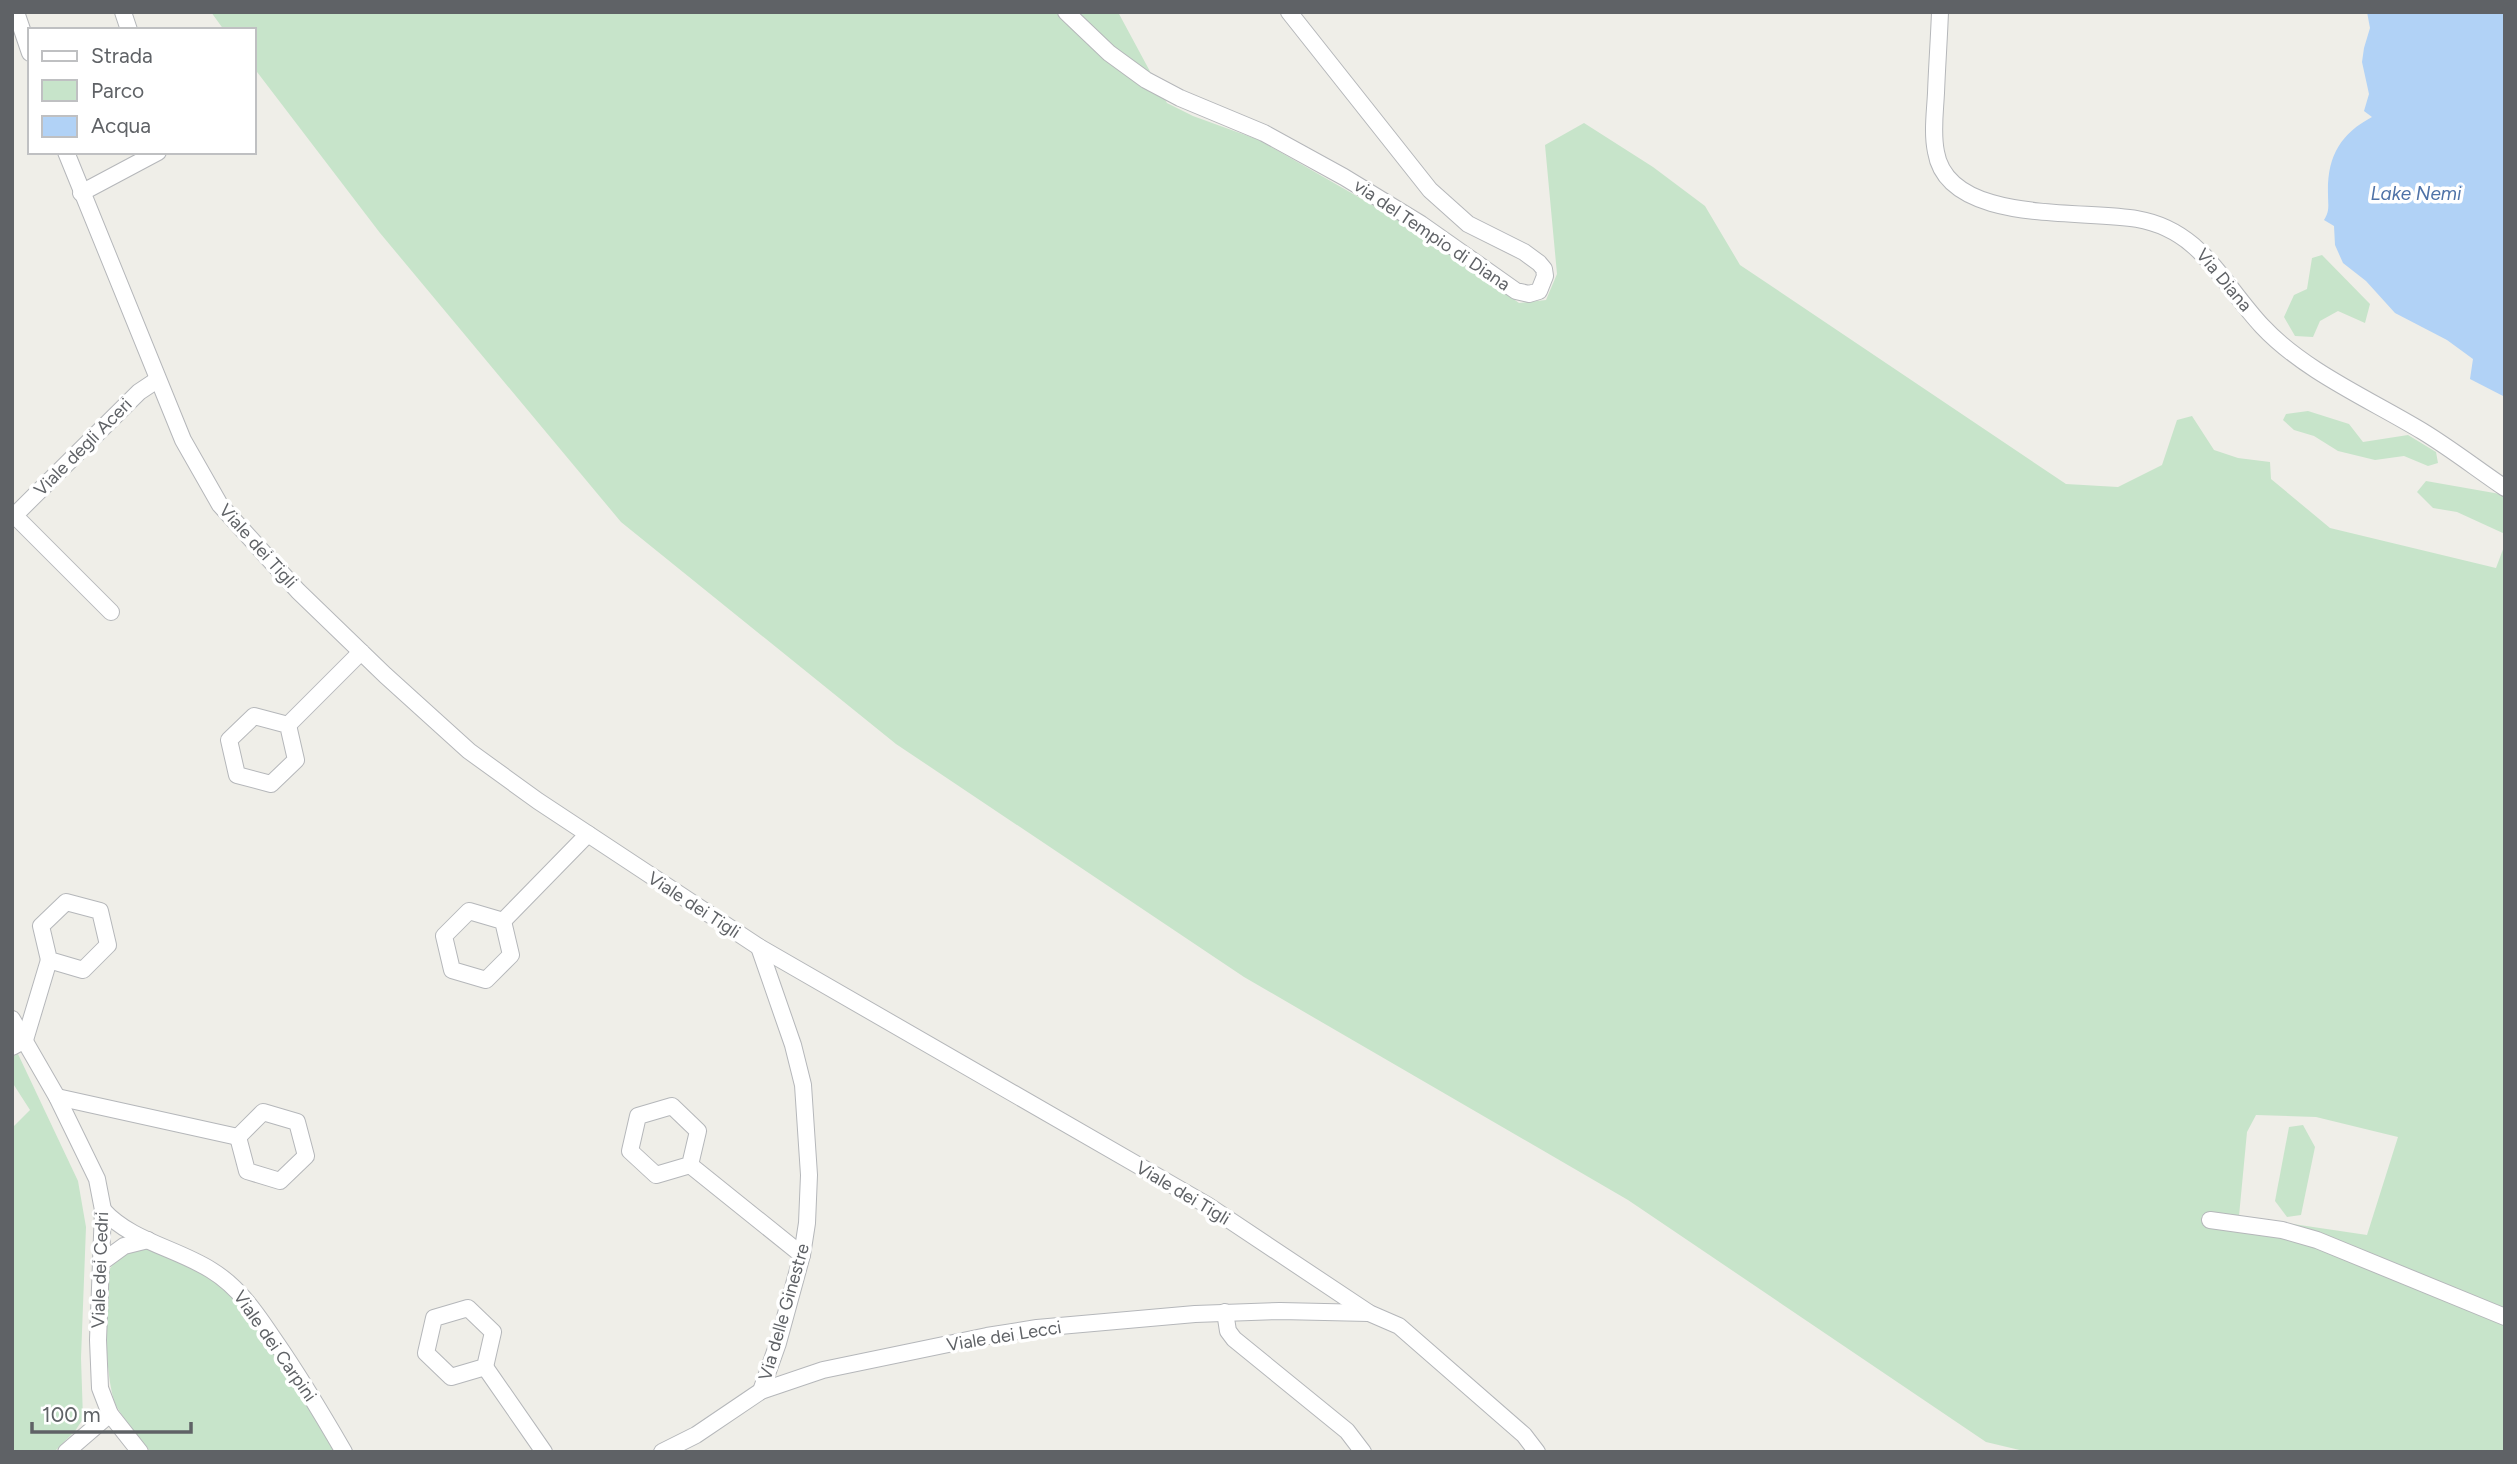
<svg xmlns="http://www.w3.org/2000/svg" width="2517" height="1464" font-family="Figtree,sans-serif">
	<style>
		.green { fill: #c7e4ca; fill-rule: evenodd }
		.water { fill: #b1d2f6 }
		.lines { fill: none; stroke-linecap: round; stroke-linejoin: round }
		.minor-casing { stroke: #b5b7ba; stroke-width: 18 }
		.minor { stroke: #fff; stroke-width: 16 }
		.labels { text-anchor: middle; stroke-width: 7; stroke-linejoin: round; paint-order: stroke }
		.street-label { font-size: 18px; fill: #5f6266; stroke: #fff }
		.water-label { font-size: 19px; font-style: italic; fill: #4e72a7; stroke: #fff }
	</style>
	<rect width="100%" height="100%" fill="#efeee8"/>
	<!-- green -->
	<g class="green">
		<path d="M 211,12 L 1118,12 L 1167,103 L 1193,116 L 1259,140 L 1435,241 L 1519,303 L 1546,300 L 1557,274 L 1545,145 L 1584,123 L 1653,167 L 1705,206 L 1740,265 L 2066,484 L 2118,487 L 2162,465 L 2177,420 L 2192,416 L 2214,450 L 2238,458 L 2270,462 L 2271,479 L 2330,528 L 2496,568 L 2505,544 L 2505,1452 L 2028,1452 L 1986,1442 L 1628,1200 L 1244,977 L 896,744 L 621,522 L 380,233 L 254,68 L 254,30 L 224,30 ZM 2256,1115 L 2316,1117 L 2398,1137 L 2367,1235 L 2239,1216 L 2247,1132 Z"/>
		<polygon points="2322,255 2370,304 2365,323 2338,311 2320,321 2313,337 2295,336 2284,317 2294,295 2307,289 2312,258"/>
		<polygon points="2308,411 2349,424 2363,442 2408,435 2436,452 2438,463 2428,466 2404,456 2375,460 2338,451 2314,436 2294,430 2283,420 2286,414"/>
		<polygon points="2426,481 2500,494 2505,497 2505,534 2457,512 2433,508 2417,492"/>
		<polygon points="18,1054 78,1181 86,1227 81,1358 83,1419 75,1431 54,1452 12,1452 12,1128 30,1110 12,1082 12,1057"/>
		<polygon points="2303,1125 2315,1147 2301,1215 2287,1217 2275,1201 2289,1127"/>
		<path d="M 147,1248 L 161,1250 L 214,1278 L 236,1298 L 308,1402 L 335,1452 L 151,1452 C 140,1438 127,1424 118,1409 C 104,1387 104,1296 109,1270 C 117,1256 131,1251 147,1248 Z"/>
	</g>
	<!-- water -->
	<path class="water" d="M 2367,12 L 2505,12 L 2505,397 L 2470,379 L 2473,359 L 2447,340 L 2395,313 L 2366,281 L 2343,263 L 2335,245 L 2334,226 L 2324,220 C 2330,211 2328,205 2328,194 C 2327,157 2340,134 2372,117 L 2364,111 L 2369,94 L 2362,62 L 2364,48 L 2370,28 Z"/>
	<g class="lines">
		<defs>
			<g id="minor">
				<polyline points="16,12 30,53"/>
				<polyline points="123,12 129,30"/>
				<polyline points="1066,12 1109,53 1146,80 1180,98 1264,133 1344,177 1421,224 1516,291 1529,294 1539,291 1545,276 1544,269 1539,263 1524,252 1468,224 1430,190 1289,12"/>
				<path d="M 1940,12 C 1939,39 1937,66 1936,93 C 1935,113 1932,133 1936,152 C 1948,225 2082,209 2137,219 C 2201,230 2221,282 2262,326 C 2304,371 2369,399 2422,431 C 2450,448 2477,469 2505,488"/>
				<polyline points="66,152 183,440 220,505 298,591 385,675 469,751 538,801 759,947 1207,1205 1369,1313 1399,1326 1524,1435 1537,1452"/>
				<polyline points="81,193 158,152"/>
				<polyline points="15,516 111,612"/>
				<polyline points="12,518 139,392 157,380"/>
				<polygon points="254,716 288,725 296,760 271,784 237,775 229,740"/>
				<polyline points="288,725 361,652"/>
				<polygon points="66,902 100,911 108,945 83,970 49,960 41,926"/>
				<polygon points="469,911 503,921 511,955 486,980 452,970 444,936"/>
				<polyline points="503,921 588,834"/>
				<polyline points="759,947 793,1045 803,1085 809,1175 807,1223 802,1255 778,1343 761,1391"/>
				<polyline points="12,1019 57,1097 97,1179 103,1210 98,1340 100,1388 110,1414 140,1452"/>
				<polyline points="12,1047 25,1040 49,960"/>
				<polyline points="57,1097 238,1137"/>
				<polygon points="672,1106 698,1131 690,1165 656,1175 630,1151 638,1116"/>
				<polygon points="263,1112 297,1122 306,1156 280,1181 247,1171 238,1137"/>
				<polyline points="690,1165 802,1255"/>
				<path d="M 103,1210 C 131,1241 176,1248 211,1270 C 239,1287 257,1314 275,1341 C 300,1377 322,1414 344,1452"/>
				<polyline points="2210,1220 2282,1230 2317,1240 2505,1317"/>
				<polyline points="102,1262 124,1246 148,1240"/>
				<polygon points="468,1308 493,1332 485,1367 451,1377 426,1353 434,1318"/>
				<polyline points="1225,1312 1228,1331 1234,1339 1347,1431 1363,1452"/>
				<polyline points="485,1367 544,1452"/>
				<polyline points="66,1452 110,1414"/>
				<polyline points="662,1452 696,1435 761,1391 823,1370 987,1336 1037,1328 1195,1314 1280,1311 1369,1313"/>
			</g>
		</defs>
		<!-- minor casing -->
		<use href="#minor" class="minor-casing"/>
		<!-- minor -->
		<use href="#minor" class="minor"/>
	</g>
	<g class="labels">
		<!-- street labels -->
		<g class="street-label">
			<text transform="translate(1432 235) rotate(34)" y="6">via del Tempio di Diana</text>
			<text transform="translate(2224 280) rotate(50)" y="6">Via Diana</text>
			<text transform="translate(83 447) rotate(-45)" y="6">Viale degli Aceri</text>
			<text transform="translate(258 546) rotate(48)" y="6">Viale dei Tigli</text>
			<text transform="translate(694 905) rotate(33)" y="6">Viale dei Tigli</text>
			<text transform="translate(1183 1193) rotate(31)" y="6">Viale dei Tigli</text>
			<text transform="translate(100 1270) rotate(-88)" y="6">Viale dei Cedri</text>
			<text transform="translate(784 1312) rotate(-74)" y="6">Via delle Ginestre</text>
			<text transform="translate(1004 1336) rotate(-9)" y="6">Viale dei Lecci</text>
			<text transform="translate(275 1346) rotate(55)" y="6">Viale dei Carpini</text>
		</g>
		<!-- water labels -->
		<g class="water-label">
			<text x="2416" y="200">Lake Nemi</text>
		</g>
	</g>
	<!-- border -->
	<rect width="2517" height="1464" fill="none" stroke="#5f6266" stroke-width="28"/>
	<!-- legend -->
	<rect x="28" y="28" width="228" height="126" fill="#ffffff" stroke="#bfc0c2" stroke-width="2"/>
	<rect x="42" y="51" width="35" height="10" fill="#ffffff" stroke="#bfc0c2" stroke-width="2"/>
	<text x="91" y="63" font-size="21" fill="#5f6266">Strada</text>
	<rect x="42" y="80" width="35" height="21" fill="#c7e4ca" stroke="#bfc0c2" stroke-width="2"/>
	<text x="91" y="98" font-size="21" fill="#5f6266">Parco</text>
	<rect x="42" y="116" width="35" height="21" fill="#b1d2f6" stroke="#bfc0c2" stroke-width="2"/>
	<text x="91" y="133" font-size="21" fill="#5f6266">Acqua</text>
	<!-- scale -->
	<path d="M32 1422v10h159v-10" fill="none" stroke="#5f6266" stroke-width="3.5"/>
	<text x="42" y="1422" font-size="21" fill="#5f6266" stroke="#ffffff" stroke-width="5" paint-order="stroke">100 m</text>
</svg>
